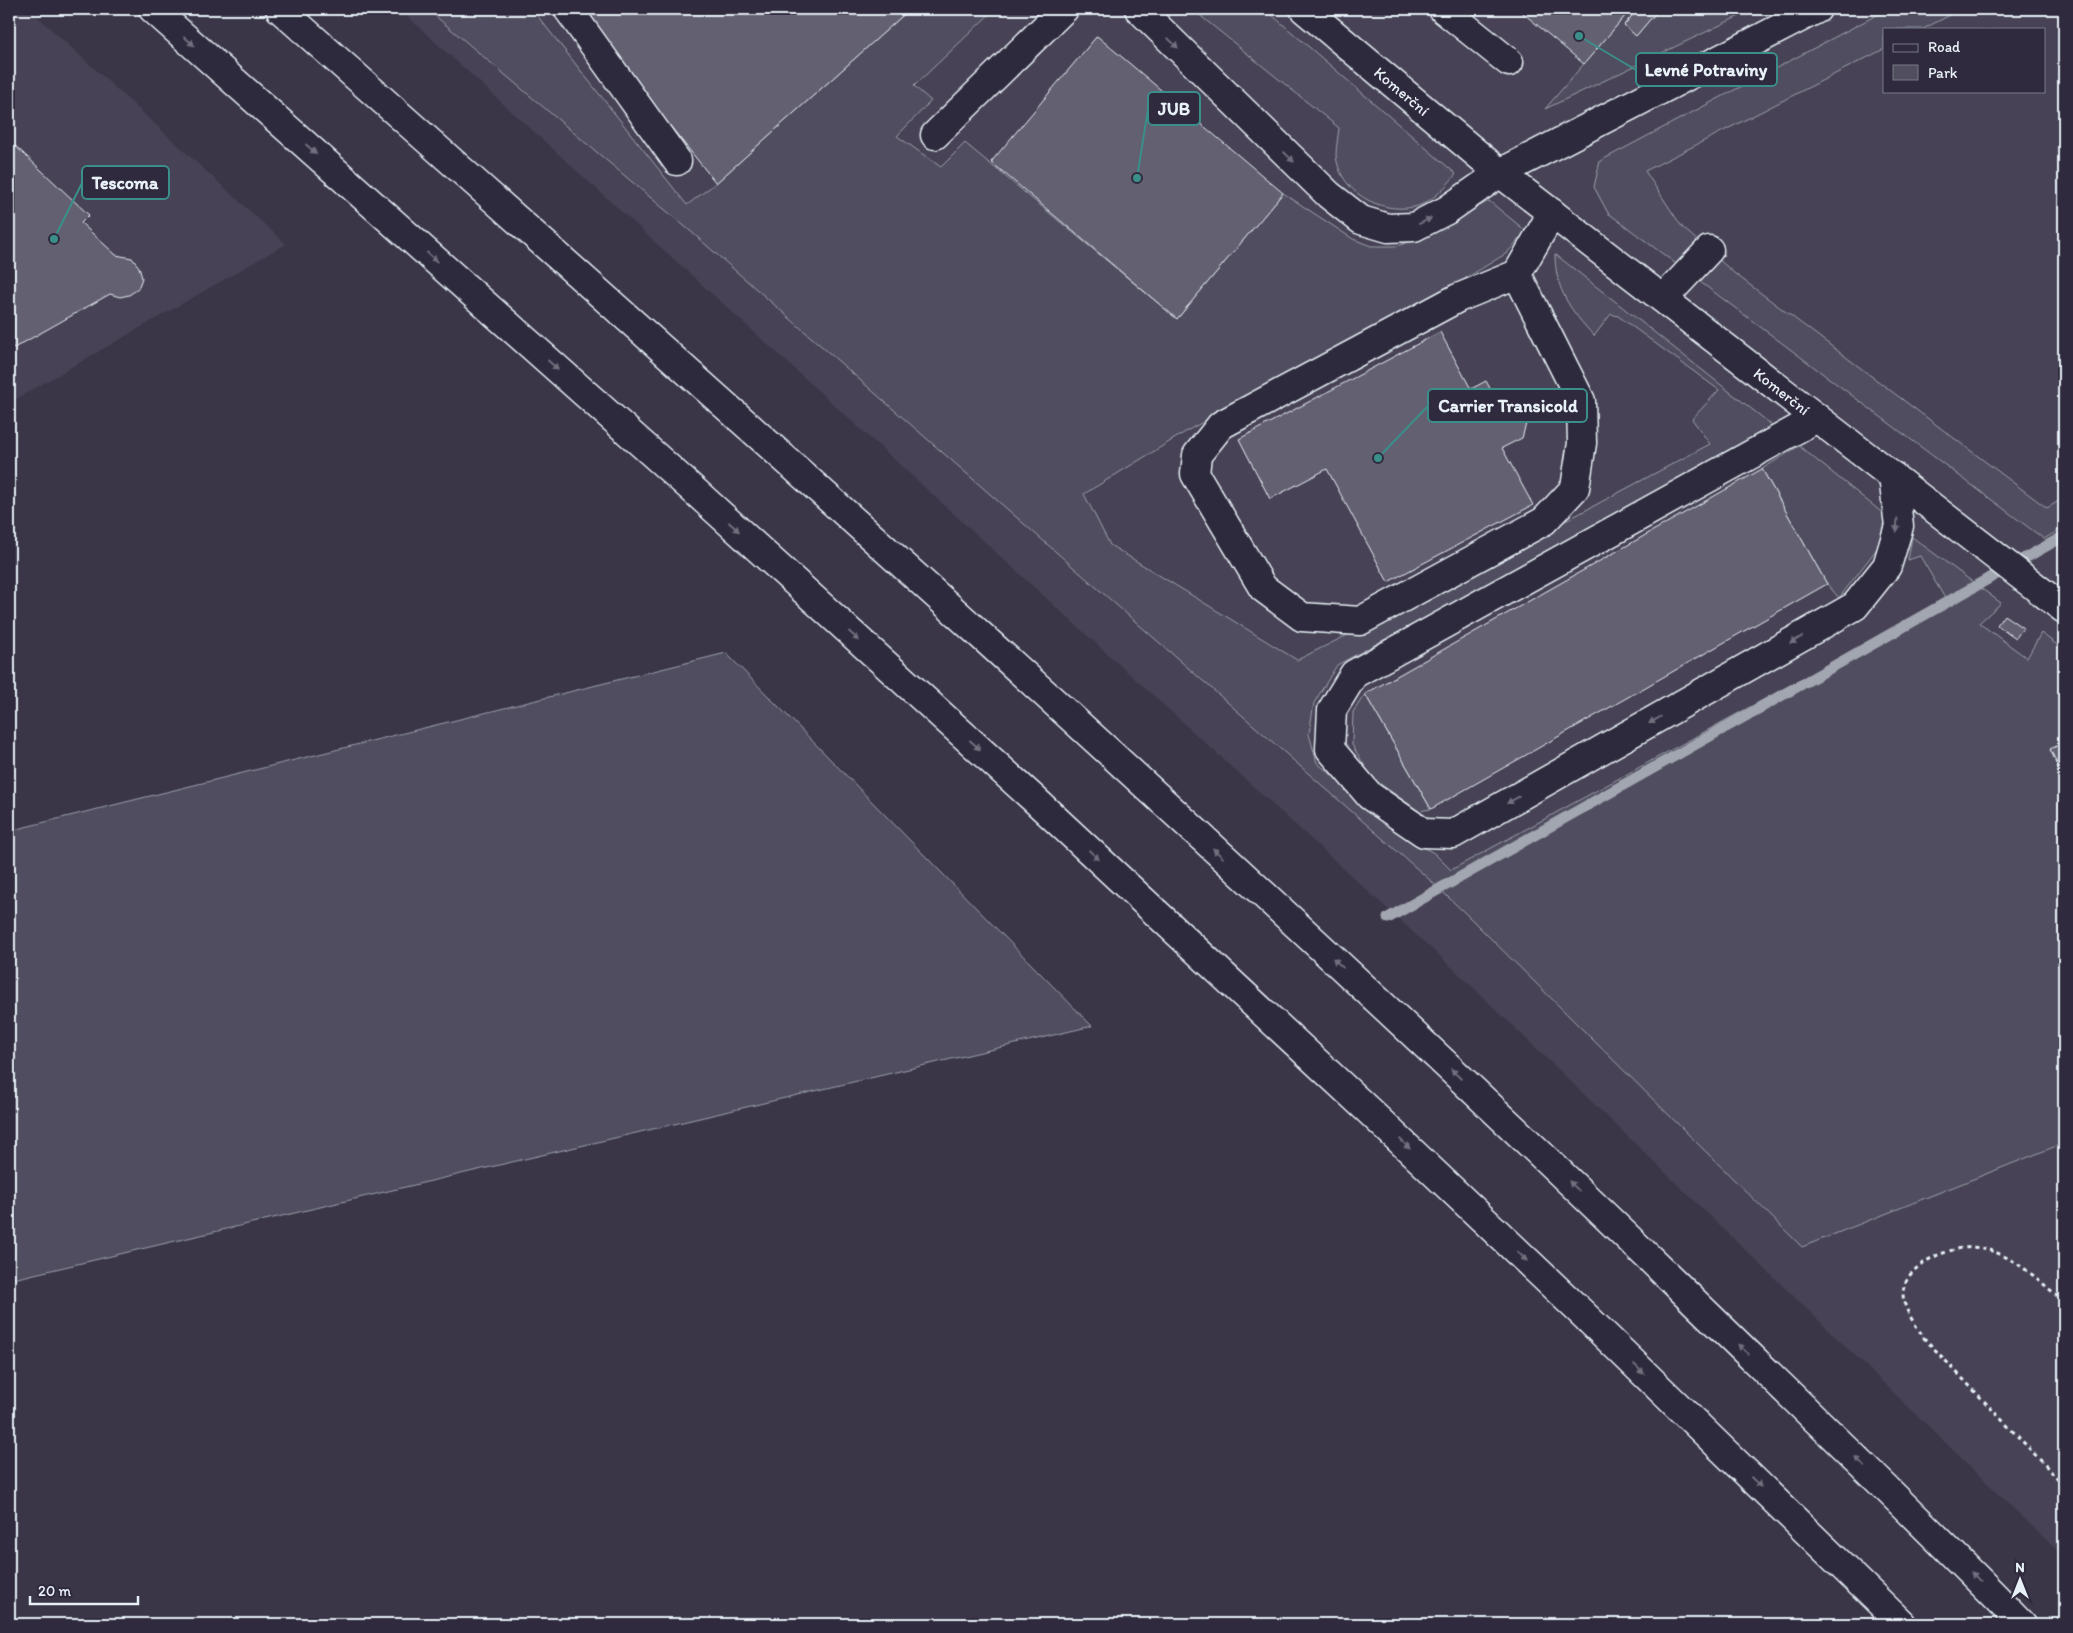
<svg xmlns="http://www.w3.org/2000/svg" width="2073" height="1633" font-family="Itim,sans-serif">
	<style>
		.built { fill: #464354; fill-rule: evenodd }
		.green { fill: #504e5f; stroke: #9ca0ac }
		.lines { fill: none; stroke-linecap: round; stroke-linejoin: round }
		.stream { stroke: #a2a6b1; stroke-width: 11 }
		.building { fill: #636171; stroke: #e8f1f8 }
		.minor-casing { stroke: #e8f1f8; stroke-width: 31 }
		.highway-casing { stroke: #e8f1f8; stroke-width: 31 }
		.path { stroke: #e8f1f8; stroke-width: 3; stroke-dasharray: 4 4; stroke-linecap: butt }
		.minor { stroke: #2f2a3d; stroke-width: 28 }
		.highway { stroke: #2f2a3d; stroke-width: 28 }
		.oneway { fill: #70707e }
		.labels { text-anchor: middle; stroke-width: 5; stroke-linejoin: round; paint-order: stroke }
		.street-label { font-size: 16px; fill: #e8f1f8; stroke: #2f2a3d }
		.leader { fill: none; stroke: #3a8f8a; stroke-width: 2 }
		.callout-dot { fill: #3a8f8a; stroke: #2f2a3d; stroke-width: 2 }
		.callout { fill: #2f2a3d; stroke: #3a8f8a; stroke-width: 2 }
		.callout-label { font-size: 18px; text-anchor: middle; font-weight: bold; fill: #e8f1f8 }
	</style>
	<rect width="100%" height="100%" fill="#3a3648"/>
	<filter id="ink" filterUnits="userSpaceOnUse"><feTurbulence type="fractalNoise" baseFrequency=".02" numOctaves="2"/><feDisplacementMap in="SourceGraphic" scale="10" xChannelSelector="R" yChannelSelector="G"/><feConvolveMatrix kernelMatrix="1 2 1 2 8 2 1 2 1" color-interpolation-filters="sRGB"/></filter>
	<g filter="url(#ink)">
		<!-- built -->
		<g class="built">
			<polygon points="9,9 29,9 286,244 9,403"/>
			<path d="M 399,9 L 2064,9 L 2064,1557 L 1458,973 ZM 1884,29 L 2044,29 L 2044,91 L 1884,91 Z"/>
		</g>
		<!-- green -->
		<g class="green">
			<path d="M 427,9 L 532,9 L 687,205 L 716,183 L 910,9 L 958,9 L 961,11 L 964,9 L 995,9 L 914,86 L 931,101 L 897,136 L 941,167 L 965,143 L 1177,319 L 1283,193 L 1353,239 L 1371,246 L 1397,246 L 1421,238 L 1489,201 L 1526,231 L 1507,253 L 1448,289 L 1192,428 L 1084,494 L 1110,545 L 1297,660 L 1402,608 L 1710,444 L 1692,419 L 1719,390 L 1618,316 L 1611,314 L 1594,336 C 1571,311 1555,290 1555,254 L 1777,429 L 1337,665 L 1314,703 L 1309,734 L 1317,763 L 1419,845 L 1434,853 L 1451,870 L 1946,600 L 1920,556 L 1908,560 L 1912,537 L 2001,603 L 1979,623 L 2027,658 L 2041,633 L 2064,650 L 2064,743 L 2050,750 L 2064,778 L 2064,1143 L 1802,1247 L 1466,914 L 1431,881 L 689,230 Z"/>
			<path d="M 1192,9 L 1265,9 L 1456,174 C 1447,186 1430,204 1414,207 C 1380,214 1339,192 1336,155 C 1336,147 1338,137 1339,128 Z"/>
			<polygon points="1631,9 1638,9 1624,25 1636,36 1659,9 1754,9 1545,109"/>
			<polygon points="1888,9 1962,9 1923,29 1884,29 1884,49 1645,171 1682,227 1734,273 2047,508 2064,498 2064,527 2044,539 1608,213 1594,187 1600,161"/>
			<polygon points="1799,446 1885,515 1879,546 1839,598 1827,584 1762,469"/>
			<polygon points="726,653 1092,1026 9,1280 9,831"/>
			<polygon points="1365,694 1431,809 1419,811 1372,778 1352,745 1353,712"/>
		</g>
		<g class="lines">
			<!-- stream -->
			<polyline class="stream" points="1388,918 2064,536"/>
		</g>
		<!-- building -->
		<g class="building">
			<polygon points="576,9 910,9 716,183"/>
			<polygon points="1518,9 1631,9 1584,64"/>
			<polygon points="1638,9 1659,9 1636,36 1624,25"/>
			<polygon points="1097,36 1283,193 1177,319 991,162"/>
			<polygon points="9,140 89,215 81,223 116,255 132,258 139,267 142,278 138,289 129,295 120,297 110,294 14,348 9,343"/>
			<polygon points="1440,332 1471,389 1486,381 1492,392 1506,397 1507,392 1533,399 1522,438 1502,448 1533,505 1388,582 1327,469 1270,499 1239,439"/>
			<polygon points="1762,469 1827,584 1431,809 1365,694"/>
			<polygon points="2004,615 2023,628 2016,638 1997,625"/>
			<polygon points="2064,743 2064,778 2050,749"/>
		</g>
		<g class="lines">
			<defs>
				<g id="minor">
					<polyline points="568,9 677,161"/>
					<polyline points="1139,9 1329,195 1361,220 1388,228 1414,227 1447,210 1500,173 1817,9"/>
					<polyline points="1304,9 1500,173 2064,609"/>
					<polyline points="1443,9 1509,62"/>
					<polyline points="935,135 1064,9"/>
					<polyline points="1517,274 1458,298 1221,425 1197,455 1195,474 1263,588 1302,617 1360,621 1544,521 1575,488 1582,443 1581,401 1517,274 1552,213"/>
					<polyline points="1664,298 1709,250"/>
					<polyline points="1817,418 1354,674 1332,710 1330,749 1370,796 1424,833 1453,834 1855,606 1887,566 1899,526 1893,476"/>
				</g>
				<g id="highway">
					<polyline points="153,9 698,494 1035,800 1369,1111 1583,1314 1902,1624"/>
					<path d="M 280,9 C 750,426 1221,844 1673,1281 C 1790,1395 1908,1507 2022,1624"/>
				</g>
			</defs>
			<!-- minor casing -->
			<use href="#minor" class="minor-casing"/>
			<!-- highway casing -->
			<use href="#highway" class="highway-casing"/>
			<!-- path -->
			<path class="path" d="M 2064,1302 C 2041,1282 2017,1258 1986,1249 C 1960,1241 1904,1262 1903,1293 C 1903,1310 1916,1325 1924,1338 L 2064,1485"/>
			<!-- minor -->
			<use href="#minor" class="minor"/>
			<!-- highway -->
			<use href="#highway" class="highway"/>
		</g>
		<!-- one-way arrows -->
		<defs><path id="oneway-solid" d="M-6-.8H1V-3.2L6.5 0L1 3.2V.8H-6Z" transform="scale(1.25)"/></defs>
		<g class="oneway">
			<use href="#oneway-solid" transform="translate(189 41) rotate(42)"/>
			<use href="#oneway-solid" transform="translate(1173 43) rotate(44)"/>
			<use href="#oneway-solid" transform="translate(311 149) rotate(42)"/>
			<use href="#oneway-solid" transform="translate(1289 157) rotate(44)"/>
			<use href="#oneway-solid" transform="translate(1425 221) rotate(-26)"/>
			<use href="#oneway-solid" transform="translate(432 257) rotate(42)"/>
			<use href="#oneway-solid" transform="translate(553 365) rotate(42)"/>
			<use href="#oneway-solid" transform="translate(1897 525) rotate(93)"/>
			<use href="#oneway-solid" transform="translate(734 527) rotate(42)"/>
			<use href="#oneway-solid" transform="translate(854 636) rotate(42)"/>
			<use href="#oneway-solid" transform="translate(1796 640) rotate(150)"/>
			<use href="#oneway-solid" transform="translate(1655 720) rotate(150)"/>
			<use href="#oneway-solid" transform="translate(975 745) rotate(42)"/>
			<use href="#oneway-solid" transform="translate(1513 800) rotate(150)"/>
			<use href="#oneway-solid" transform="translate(1218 853) rotate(-137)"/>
			<use href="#oneway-solid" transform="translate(1094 855) rotate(43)"/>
			<use href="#oneway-solid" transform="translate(1338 963) rotate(-137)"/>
			<use href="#oneway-solid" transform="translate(1456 1074) rotate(-136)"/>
			<use href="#oneway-solid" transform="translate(1405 1144) rotate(44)"/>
			<use href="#oneway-solid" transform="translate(1574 1186) rotate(-136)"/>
			<use href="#oneway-solid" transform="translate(1522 1256) rotate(44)"/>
			<use href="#oneway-solid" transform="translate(1743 1349) rotate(-136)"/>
			<use href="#oneway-solid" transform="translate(1639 1369) rotate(44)"/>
			<use href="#oneway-solid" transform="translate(1860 1462) rotate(-136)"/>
			<use href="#oneway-solid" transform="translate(1756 1482) rotate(44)"/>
			<use href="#oneway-solid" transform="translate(1976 1577) rotate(-134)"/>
		</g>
	</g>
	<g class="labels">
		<!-- street labels -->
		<g class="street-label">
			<text transform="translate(1402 91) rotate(40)" y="6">Komerční</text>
			<text transform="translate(1782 391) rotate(38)" y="6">Komerční</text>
		</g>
	</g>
	<!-- callouts -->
	<path class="leader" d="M1579 36L1636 70M1137 178L1148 109M54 239L82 183M1378 458L1428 406"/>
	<g class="callout-dot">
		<circle cx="1579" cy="36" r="5"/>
		<circle cx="1137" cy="178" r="5"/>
		<circle cx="54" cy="239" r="5"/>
		<circle cx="1378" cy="458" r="5"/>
	</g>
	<g class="callout">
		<rect x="1636" y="53" width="141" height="33" rx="5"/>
		<rect x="1148" y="92" width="52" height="33" rx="5"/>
		<rect x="82" y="166" width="87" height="33" rx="5"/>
		<rect x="1428" y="389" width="159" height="33" rx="5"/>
	</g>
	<g class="callout-label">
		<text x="1706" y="76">Levné Potraviny</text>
		<text x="1174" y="115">JUB</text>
		<text x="125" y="189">Tescoma</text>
		<text x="1508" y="412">Carrier Transicold</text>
	</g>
	<!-- margin -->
	<rect width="2073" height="1633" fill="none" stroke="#2f2a3d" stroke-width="30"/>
	<rect x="15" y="15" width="2043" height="1603" fill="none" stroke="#e8f1f8" stroke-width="2" filter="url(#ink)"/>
	<!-- legend -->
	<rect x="1883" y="28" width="162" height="65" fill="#2f2a3d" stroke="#797a88"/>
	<rect x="1893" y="44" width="25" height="8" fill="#2f2a3d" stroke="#797a88"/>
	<text x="1928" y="52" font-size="15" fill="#e8f1f8">Road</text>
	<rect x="1893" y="65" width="25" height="15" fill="#504e5f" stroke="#797a88"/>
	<text x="1928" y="78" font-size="15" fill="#e8f1f8">Park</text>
	<!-- north arrow -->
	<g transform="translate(2020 1580)" stroke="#2f2a3d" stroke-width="4" paint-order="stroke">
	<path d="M0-4L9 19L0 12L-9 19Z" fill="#e8f1f8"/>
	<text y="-8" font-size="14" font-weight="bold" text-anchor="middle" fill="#e8f1f8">N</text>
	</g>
	<!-- scale -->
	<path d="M30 1596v8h108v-8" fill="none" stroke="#e8f1f8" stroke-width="2.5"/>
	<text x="38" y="1596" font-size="15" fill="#e8f1f8" stroke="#2f2a3d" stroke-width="4" paint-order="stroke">20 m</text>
</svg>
